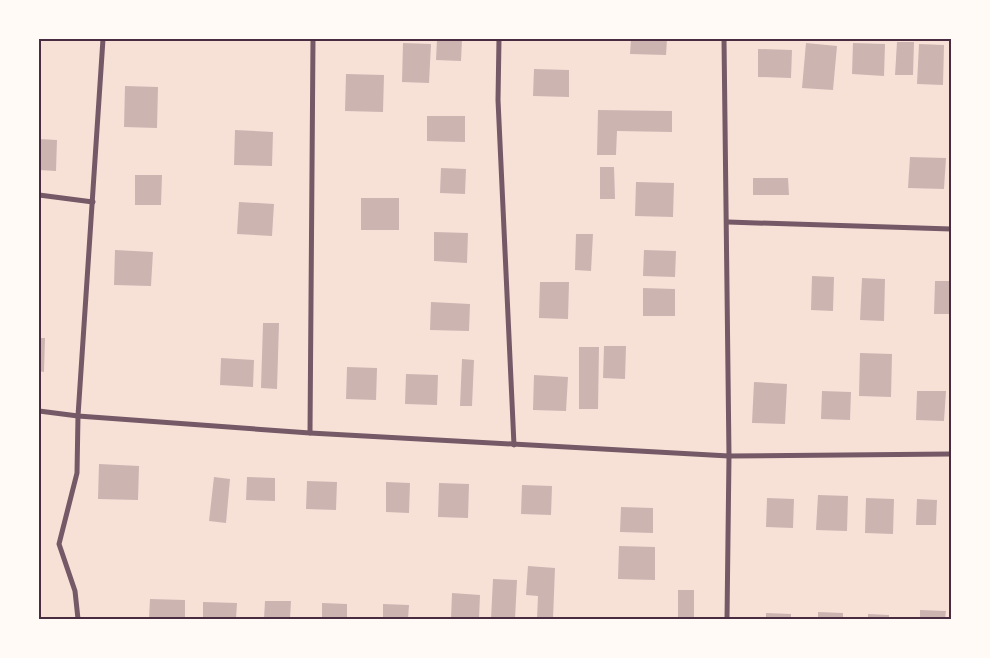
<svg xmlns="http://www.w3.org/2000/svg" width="990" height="658" font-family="Inter,sans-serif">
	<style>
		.building { fill: #ccb4b1 }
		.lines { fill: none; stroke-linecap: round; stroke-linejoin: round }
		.minor { stroke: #755966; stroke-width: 5 }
		.neatline { fill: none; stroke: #4a2c40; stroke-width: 2 }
	</style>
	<rect width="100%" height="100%" fill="#f7e1d7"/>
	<!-- building -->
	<g class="building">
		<polygon points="437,39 462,39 461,61 436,60"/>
		<polygon points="631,39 667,39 666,55 630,54"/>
		<polygon points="897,42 914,42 913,75 895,75"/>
		<polygon points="403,43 431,44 429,83 402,82"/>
		<polygon points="806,43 837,46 833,90 802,88"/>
		<polygon points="853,43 885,44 884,76 852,74"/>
		<polygon points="919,44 944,45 943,85 917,84"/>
		<polygon points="758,49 792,50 791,78 758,77"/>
		<polygon points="534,69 569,70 569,97 533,96"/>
		<polygon points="346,74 384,75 383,112 345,111"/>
		<polygon points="125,86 158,87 157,128 124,127"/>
		<polygon points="598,110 672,111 672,132 617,131 616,155 597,155"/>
		<polygon points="427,116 465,116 465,142 427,141"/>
		<polygon points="235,130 273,132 272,166 234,165"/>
		<polygon points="39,139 57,140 56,171 39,170"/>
		<polygon points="910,157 946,158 944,189 908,188"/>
		<polygon points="600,167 614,167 615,199 600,199"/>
		<polygon points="441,168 466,169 465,194 440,193"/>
		<polygon points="135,175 162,175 161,205 135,205"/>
		<polygon points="753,178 788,178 789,195 753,195"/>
		<polygon points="636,182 674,183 673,217 635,216"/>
		<rect x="361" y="198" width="38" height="32"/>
		<polygon points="239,202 274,204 272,236 237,234"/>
		<polygon points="434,232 468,233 467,263 434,261"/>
		<polygon points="576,234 593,234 591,271 575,270"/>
		<polygon points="115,250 153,252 151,286 114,285"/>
		<polygon points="644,250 676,251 675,277 643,276"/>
		<polygon points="812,276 834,277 833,311 811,310"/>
		<polygon points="862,278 885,279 884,321 860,320"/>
		<polygon points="935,281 951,281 951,314 934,314"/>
		<polygon points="540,282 569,282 568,319 539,318"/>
		<polygon points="643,288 675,289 675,316 643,316"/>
		<polygon points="431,302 470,304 469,331 430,330"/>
		<polygon points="263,323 279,323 277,389 261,388"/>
		<polygon points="39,338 45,338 44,372 39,371"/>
		<polygon points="604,346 626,346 625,379 603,378"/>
		<polygon points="579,347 599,347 598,409 579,409"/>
		<polygon points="860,353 892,354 891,397 859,396"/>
		<polygon points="221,358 254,360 253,387 220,385"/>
		<polygon points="462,359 474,360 472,406 460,406"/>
		<polygon points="347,367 377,368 376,400 346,399"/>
		<polygon points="406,374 438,375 437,405 405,404"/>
		<polygon points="534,375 568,377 566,411 533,410"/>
		<polygon points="754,382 787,384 785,424 752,423"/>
		<polygon points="822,391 851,392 850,420 821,419"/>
		<polygon points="917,391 946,391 944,421 916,420"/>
		<polygon points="99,464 139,466 138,500 98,499"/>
		<polygon points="214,477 230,479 226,523 209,521"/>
		<polygon points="247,477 275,478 275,501 246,500"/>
		<polygon points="307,481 337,482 336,510 306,509"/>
		<polygon points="386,482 410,483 409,513 386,512"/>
		<polygon points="439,483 469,484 468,518 438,517"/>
		<polygon points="522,485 552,486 551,515 521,514"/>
		<polygon points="818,495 848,496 847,531 816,530"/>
		<polygon points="767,498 794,499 793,528 766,527"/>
		<polygon points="866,498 894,499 893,534 865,533"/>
		<polygon points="917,499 937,500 936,525 916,525"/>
		<polygon points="621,507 653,508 653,533 620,532"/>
		<polygon points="619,546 655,547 655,580 618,579"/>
		<polygon points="528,566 555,568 553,619 537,619 538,596 526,595"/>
		<polygon points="493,579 517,580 515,619 491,619"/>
		<rect x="678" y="590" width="16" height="29"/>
		<polygon points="452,593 480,595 479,619 451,619"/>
		<polygon points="150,599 185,600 185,619 149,619"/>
		<polygon points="265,601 291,601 290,619 264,619"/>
		<polygon points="203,602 237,603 236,619 203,619"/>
		<polygon points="322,603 347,604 347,619 322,619"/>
		<polygon points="383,604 409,605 408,619 383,619"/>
		<polygon points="920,610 946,611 945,619 920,619"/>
		<polygon points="818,612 843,613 843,619 818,619"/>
		<polygon points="766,613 791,614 791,619 766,619"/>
		<polygon points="868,614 889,615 889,619 868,619"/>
		<polygon points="611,617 663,618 663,619 611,619"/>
	</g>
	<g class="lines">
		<!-- minor -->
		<g class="minor">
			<polyline points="499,39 498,100 514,445"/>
			<polyline points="724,39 729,456 727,619"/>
			<polyline points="39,195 93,202"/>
			<polyline points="728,222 951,229"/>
			<polyline points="39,411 78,416 310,433 729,456 951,454"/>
			<polyline points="310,433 313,39"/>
			<polyline points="78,619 75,591 59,544 77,473 78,416 103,39"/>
		</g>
	</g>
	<!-- border -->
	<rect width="990" height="658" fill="none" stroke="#fffaf5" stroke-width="80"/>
	<rect x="40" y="40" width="910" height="578" class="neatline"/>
</svg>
